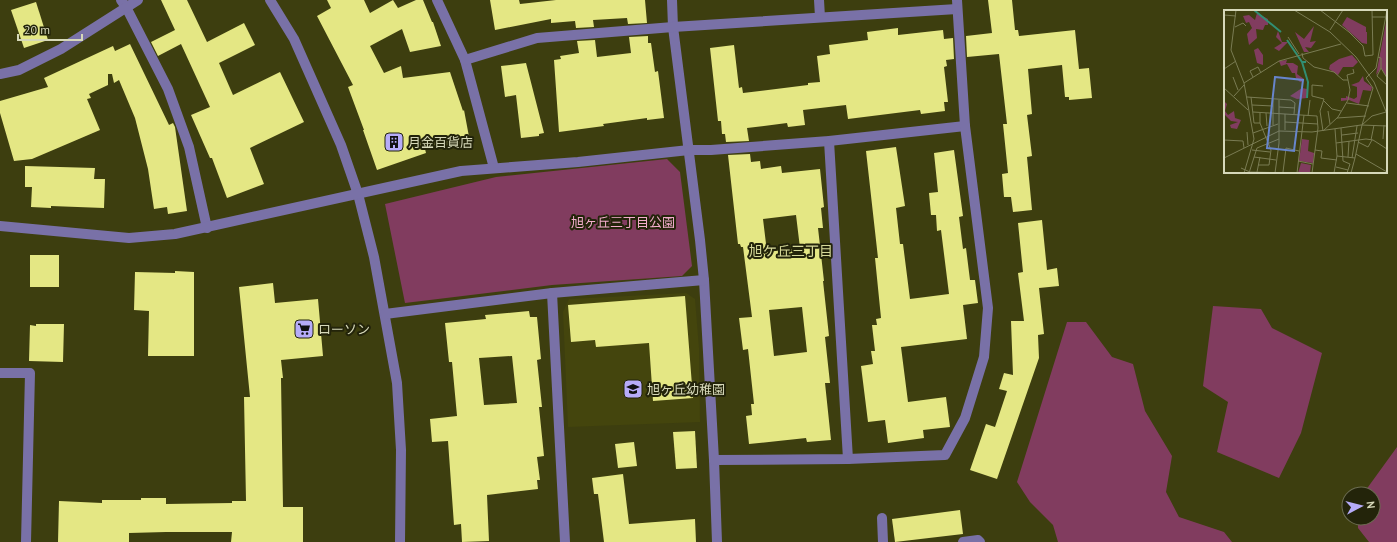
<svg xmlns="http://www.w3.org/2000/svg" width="1397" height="542" font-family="'PT Sans','Noto Sans JP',sans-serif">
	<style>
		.built { fill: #44450d }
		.green { fill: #813c5f }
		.building { fill: #e4e784; fill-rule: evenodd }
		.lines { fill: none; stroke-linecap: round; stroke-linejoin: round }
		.minor { stroke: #7971a7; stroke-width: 10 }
		.labels { text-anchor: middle; stroke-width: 4; stroke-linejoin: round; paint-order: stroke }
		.poi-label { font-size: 13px; fill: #d6d8b9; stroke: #23240a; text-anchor: start }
		.park-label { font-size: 13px; fill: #f3adcd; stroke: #23240a }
		.neighbourhood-label { font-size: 14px; fill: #d6d999; stroke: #23240a }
		.inset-river { fill: none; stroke: #318e73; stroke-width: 2 }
		.inset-road { fill: none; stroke: #7a7c53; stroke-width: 1 }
		.view { fill: #6785cc; fill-opacity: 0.15; stroke: #6785cc; stroke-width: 2 }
		.inset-edge { fill: none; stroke: #d6d8b9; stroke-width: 2 }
	</style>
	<rect width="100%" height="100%" fill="#3d3e0f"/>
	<!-- built -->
	<polygon class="built" points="686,293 695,299 699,348 700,422 568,427 563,312 569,299"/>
	<!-- green -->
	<g class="green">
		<polygon points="667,159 680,172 692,266 682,276 552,285 405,303 385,204 496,177"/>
		<polygon points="1213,306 1261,309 1272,328 1322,353 1301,433 1279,478 1217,452 1228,402 1203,386"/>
		<polygon points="1067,322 1086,322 1112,357 1133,364 1145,411 1172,456 1166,492 1179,517 1224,532 1232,542 1058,542 1053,525 1030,502 1017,482"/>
		<polygon points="1397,447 1397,542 1369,542 1358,528 1358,518 1373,518 1373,494 1363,494"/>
	</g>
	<!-- building -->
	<g class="building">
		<polygon points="161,0 187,0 207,42 244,23 255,45 219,63 233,95 280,72 304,122 250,148 264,184 227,198 212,158 210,158 191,115 210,107 181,44 158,56 151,42 175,30"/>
		<polygon points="327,0 364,0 370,13 393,0 398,8 416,0 423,0 432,22 433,22 441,46 410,52 402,29 370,46 384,73 401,66 403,78 450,72 463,111 464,110 470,142 425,149 426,153 377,170 363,130 364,130 348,87 353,85 317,16 331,8"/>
		<polygon points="490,0 519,0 520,4 556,0 645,0 647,23 628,24 627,18 593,20 594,27 576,28 575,21 551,23 551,19 495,30"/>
		<polygon points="988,0 1012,0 1015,30 1018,30 1019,36 1075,30 1079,69 1089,68 1092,98 1069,100 1069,97 1065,97 1062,65 1028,69 1032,114 1027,115 1032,156 1027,157 1032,210 1013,212 1011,197 1004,197 1002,174 1008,173 1003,124 1007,124 999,54 967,57 966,36 992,33"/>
		<polygon points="36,2 48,40 24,48 11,10"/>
		<polygon points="898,28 898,35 943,30 944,39 953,38 954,59 946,60 947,66 944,67 948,102 944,102 945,111 921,114 920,110 848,119 846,105 803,110 805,125 788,127 787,123 747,128 749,141 726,142 725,134 722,134 721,121 718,121 710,48 734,45 739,88 742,87 743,93 808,85 808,83 820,82 817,56 830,54 829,45 868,40 867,32"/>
		<polygon points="648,36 648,43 651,43 655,72 658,71 664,118 647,120 647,118 603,124 604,126 559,132 554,60 561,59 560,56 579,53 577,41 595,40 597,57 631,53 629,37"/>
		<polygon points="130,44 169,125 173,123 175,127 187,211 168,214 167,207 154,209 148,169 135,118 119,80 114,83 112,74 108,74 108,85 89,94 91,98 87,99 100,130 32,159 14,161 0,113 0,101 48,87 44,78 113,46 115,51"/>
		<polygon points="526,63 544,133 539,134 539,136 521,138 516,95 505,97 501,66"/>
		<polygon points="896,147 905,206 896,208 900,244 903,244 910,299 949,294 941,230 937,231 936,215 931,215 929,193 938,192 934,153 954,150 963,216 959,217 963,249 966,248 970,280 975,280 978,303 963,305 967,339 901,347 908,402 946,397 950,427 923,430 924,438 888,443 885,420 868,422 861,366 873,364 871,351 875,351 872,325 877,325 876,319 881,318 875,258 878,258 866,151"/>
		<path d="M 750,154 L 751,162 L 760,161 L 761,169 L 781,166 L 782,173 L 820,169 L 824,207 L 821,208 L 823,228 L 818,228 L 824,281 L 823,281 L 829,336 L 825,337 L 830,383 L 825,383 L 831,440 L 807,442 L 806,438 L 749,444 L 746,416 L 752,415 L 751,404 L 754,404 L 748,349 L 743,350 L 739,318 L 752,317 L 743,247 L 741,247 L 740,244 L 738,244 L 728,155 ZM 796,215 L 800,248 L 767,252 L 763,219 ZM 802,307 L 807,352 L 774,356 L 769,310 Z"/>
		<polygon points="25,166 95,168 94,179 105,179 104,208 51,206 51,208 31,207 32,187 25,187"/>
		<polygon points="1042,220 1047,270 1057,268 1059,286 1039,288 1044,334 1038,335 1039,358 997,479 970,470 986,424 995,427 1007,391 999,389 1004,373 1013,375 1011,321 1024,321 1018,273 1023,272 1018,223"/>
		<rect x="30" y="255" width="29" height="32"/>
		<polygon points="175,271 194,272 194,356 148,356 149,311 134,310 135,272 175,273"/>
		<polygon points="273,283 275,303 318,299 323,356 281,360 283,378 281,378 283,507 303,507 303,542 231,542 232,532 166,532 129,533 129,542 58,542 59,501 102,503 102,500 141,500 141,498 166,498 166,504 232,503 232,501 246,501 244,397 250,397 239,287"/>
		<polygon points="685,296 693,398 653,401 649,343 596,347 595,340 571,342 568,305"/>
		<path d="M 529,311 L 530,317 L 537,317 L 541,359 L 537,360 L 542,407 L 539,407 L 544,456 L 537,457 L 540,480 L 537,480 L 538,489 L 487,495 L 489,541 L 462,542 L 461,524 L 454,525 L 448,441 L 432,442 L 430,419 L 457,416 L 452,362 L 449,362 L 445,323 L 486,319 L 485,315 ZM 512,356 L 517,403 L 484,405 L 479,358 Z"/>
		<polygon points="36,324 64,324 63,362 29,361 30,325 36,326"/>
		<polygon points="695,431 697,468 676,469 673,432"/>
		<polygon points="634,442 637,466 618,468 615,444"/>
		<polygon points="623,474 629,524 695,519 696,542 604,542 598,494 594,494 592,478"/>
		<polygon points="960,510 963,534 895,542 892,519"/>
	</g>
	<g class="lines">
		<!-- minor -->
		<g class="minor">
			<polyline points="121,0 126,7 168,89 189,147 207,228"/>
			<polyline points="270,0 294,39 341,145 358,194 374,257 397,383 401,450 400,542"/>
			<polyline points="437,0 465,60 494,168"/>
			<polyline points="672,0 673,27 700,240 704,280 714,460 717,542"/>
			<polyline points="819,0 820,17"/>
			<polyline points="465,60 537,38 673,27 957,9"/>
			<polyline points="0,74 19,70 61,49 138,0"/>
			<polyline points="829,141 848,459"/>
			<polyline points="0,226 129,238 175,234 461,171 578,162 689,150 711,150 829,141 965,126"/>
			<polyline points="552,293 565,542"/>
			<polyline points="385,314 552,293 704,280"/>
			<polyline points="0,373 30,373 26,542"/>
			<polyline points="714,460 848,459 945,455 965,418 984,357 988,308 965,126 957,0"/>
			<polyline points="882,518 883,542"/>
			<polyline points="963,542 978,540 980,542"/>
		</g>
	</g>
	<!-- icons -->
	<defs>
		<symbol id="building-square" viewBox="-11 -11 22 22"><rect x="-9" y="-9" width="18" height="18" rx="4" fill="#b6acf8" stroke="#23240a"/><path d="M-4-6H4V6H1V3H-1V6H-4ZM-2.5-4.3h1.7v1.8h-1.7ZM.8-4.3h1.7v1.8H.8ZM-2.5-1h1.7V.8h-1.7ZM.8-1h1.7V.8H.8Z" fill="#111"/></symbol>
		<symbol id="supermarket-square" viewBox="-11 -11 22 22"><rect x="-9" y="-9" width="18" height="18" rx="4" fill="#b6acf8" stroke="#23240a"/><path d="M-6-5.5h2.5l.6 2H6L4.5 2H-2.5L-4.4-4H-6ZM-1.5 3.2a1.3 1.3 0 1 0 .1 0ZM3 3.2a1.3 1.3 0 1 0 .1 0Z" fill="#111"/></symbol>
		<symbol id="school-square" viewBox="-11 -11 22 22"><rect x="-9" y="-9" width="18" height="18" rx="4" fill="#b6acf8" stroke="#23240a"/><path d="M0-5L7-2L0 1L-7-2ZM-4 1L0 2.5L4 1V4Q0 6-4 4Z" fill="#111"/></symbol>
	</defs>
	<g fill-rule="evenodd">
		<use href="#building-square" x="383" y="131" width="22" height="22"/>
		<use href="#supermarket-square" x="293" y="318" width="22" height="22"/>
		<use href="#school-square" x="622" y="378" width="22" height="22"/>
	</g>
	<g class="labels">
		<!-- poi labels -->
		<g class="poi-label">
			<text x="408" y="147">月金百貨店</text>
			<text x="318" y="334">ローソン</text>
			<text x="647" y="394">旭ヶ丘幼稚園</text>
		</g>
		<!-- park labels -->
		<g class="park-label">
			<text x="623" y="227">旭ヶ丘三丁目公園</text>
		</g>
		<!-- neighbourhood labels -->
		<g class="neighbourhood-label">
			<text x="791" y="256">旭ケ丘三丁目</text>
		</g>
	</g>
	<!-- overview -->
	<g transform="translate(1224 10)">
		<rect width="163" height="163" fill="#3d3e0f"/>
		<path d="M 33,3 L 44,9 L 44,15 L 41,15 L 39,20 L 32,19 L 33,28 L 25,35 L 23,24 L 28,18 L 25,12 L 22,13 L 19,6 L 25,5 L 31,10 ZM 123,7 L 142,17 L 142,22 L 139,22 L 143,22 L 143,34 L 138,33 L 118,15 ZM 163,7 L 163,68 L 157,58 L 152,65 ZM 90,16 L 86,32 L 92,31 L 87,38 L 81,37 L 85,42 L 80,42 L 71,22 L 80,29 ZM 54,21 L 58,32 L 64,32 L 55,41 L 50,38 L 58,33 L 52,27 ZM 34,38 L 39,45 L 39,55 L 33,53 L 30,40 ZM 128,45 L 134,52 L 129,57 L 119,57 L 114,65 L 105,59 L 106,55 L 115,49 ZM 63,50 L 62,53 L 69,53 L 74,56 L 73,64 L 80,69 L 80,71 L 76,72 L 72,68 L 71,63 L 68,63 L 63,54 L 57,56 L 55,51 ZM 139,66 L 140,71 L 148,77 L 147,81 L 139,80 L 135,94 L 125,90 L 117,91 L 117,88 L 122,88 L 122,86 L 130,89 L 133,87 L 133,77 L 127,75 L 135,72 ZM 78,78 L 83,79 L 83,88 L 73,89 L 66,86 ZM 0,91 L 3,94 L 1,101 L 4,105 L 10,101 L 11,108 L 17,110 L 13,119 L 7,118 L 6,115 L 14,112 L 7,111 L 0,104 ZM 78,129 L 85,130 L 84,141 L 90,143 L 89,153 L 75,151 ZM 77,153 L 87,155 L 86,163 L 74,163 Z" fill="#813c5f"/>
		<path class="inset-river" d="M 30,0 L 57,22M 63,30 L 78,52 L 82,52M 78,52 L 84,72 L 83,88"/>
		<path class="inset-road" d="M 12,0 L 7,40 L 20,73 L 30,129 L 20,163M 70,0 L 106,22 L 132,47 L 150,72 L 163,104M 96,0 L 125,22 L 139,36 L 141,46 L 149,45 L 148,0M 0,5 L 12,6M 148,7 L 163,7M 11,17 L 19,13 L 22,16M 106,20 L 119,0M 64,27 L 75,44M 78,43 L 79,48 L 90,57 L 110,62 L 119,70 L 124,70M 154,47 L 157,48 L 157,58 L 163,68M 157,58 L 153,66 L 163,75M 0,59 L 12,51M 9,67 L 14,80M 29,67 L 26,61 L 34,57 L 37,63M 20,73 L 55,51 L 117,34M 99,76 L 88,75 L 88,86 L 100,89 L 96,101 L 99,121 L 114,107 L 124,90 L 126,80 L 123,65 L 130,63 L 129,59M 0,78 L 24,100M 10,86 L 20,75M 23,87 L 67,90 L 71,93 L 70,104M 27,87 L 30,113 L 36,113M 100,91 L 108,99 L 117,101M 123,93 L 145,96M 28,95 L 49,96M 55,97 L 71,98M 104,101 L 106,114M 29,102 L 93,106 L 94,118 L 88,163M 162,102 L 148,106 L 138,115 L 149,78 L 142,68 L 152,58 L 163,0M 42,103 L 43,116M 84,106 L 86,90M 113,108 L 142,106M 61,112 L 94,114M 49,115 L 49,89M 117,118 L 119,151 L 126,154 L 124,160M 61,120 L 61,104M 23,122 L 24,135M 29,123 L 54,114M 118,125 L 134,123M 159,129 L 160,115M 0,130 L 19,131 L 20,138M 147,130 L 150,115M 134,132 L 144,137 L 148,130M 112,133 L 142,129 L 149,130 L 163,139M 28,140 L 46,142M 91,140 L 98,141 L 97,148 L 113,150M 132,144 L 163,162M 113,146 L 131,148 L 127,163M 30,147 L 52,150M 124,147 L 125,131M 0,148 L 55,121 L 88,122 L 137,115 L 163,116M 128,148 L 133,116M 131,148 L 138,115M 74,151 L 89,154M 34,155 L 45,155 L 47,140 L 36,113 L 36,103M 112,157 L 124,160 L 123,163M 17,158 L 26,162 L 66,163M 33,162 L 36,147M 59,162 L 62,138 L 75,141M 25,163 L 33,138 L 55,129M 51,163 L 55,133 L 55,90M 73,163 L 80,105M 110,163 L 113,146 L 111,119"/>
		<path class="view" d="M 51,67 L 79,70 L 70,141 L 43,138 Z"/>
		<rect width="163" height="163" class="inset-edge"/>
	</g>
	<!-- north arrow -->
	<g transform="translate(1361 506) rotate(83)"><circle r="19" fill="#23240a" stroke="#6b6c50"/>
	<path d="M0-3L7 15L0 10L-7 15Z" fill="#b6acf8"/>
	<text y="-6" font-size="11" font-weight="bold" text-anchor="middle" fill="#d6d8b9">N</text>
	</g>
	<!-- scale -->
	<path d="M18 34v6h64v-6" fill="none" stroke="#d6d8b9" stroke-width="2"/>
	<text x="24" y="34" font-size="12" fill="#d6d8b9" stroke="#23240a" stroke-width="3" paint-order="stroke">20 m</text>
</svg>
